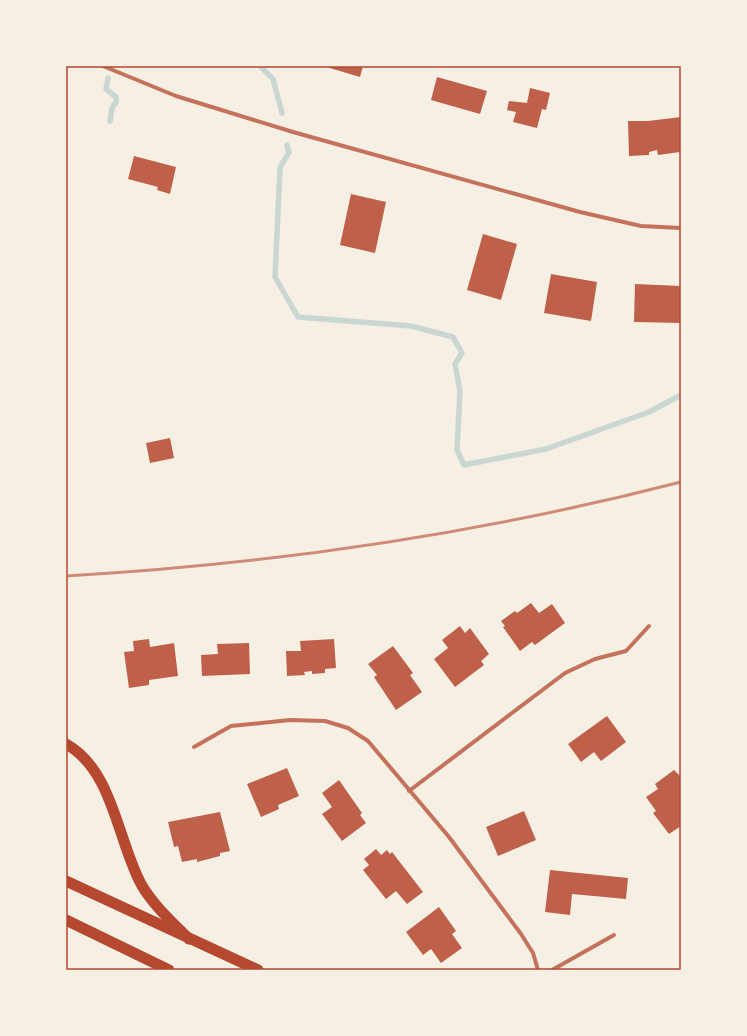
<svg xmlns="http://www.w3.org/2000/svg" width="747" height="1036" font-family="Commissioner,sans-serif">
	<style>
		.lines { fill: none; stroke-linecap: round; stroke-linejoin: round }
		.stream { stroke: #c9d6d2; stroke-width: 5.5 }
		.building { fill: #bf614a }
		.minor { stroke: #c5725c; stroke-width: 4 }
		.trunk { stroke: #b5482f; stroke-width: 11 }
		.rail { stroke: #cf8b77; stroke-width: 3 }
		.neatline { fill: none; stroke: #b5482f; stroke-width: 1.5 }
	</style>
	<rect width="100%" height="100%" fill="#f6efe4"/>
	<g class="lines">
		<!-- stream -->
		<g class="stream">
			<polyline points="260,66 273,79 282,113"/>
			<polyline points="108,78 106,89 116,97 116,102 112,108 110,121"/>
			<polyline points="287,145 289,152 280,168 275,277 298,317 411,326 453,337 462,353 455,364 460,391 457,450 464,465 546,449 649,412 681,395"/>
		</g>
	</g>
	<!-- building -->
	<g class="building">
		<polygon points="323,66 363,66 360,77"/>
		<polygon points="437,77 487,91 480,114 431,100"/>
		<polygon points="530,88 550,93 546,110 542,109 537,128 513,122 516,112 507,110 509,101 527,103"/>
		<polygon points="681,117 680,152 658,155 657,150 649,152 649,155 629,156 628,121 648,121"/>
		<polygon points="134,156 176,167 170,194 157,190 158,187 128,179"/>
		<polygon points="351,194 386,202 375,253 340,245"/>
		<polygon points="483,234 517,244 501,300 467,290"/>
		<polygon points="551,274 597,282 591,321 544,313"/>
		<polygon points="635,284 681,286 681,323 634,322"/>
		<polygon points="170,438 174,458 150,463 146,443"/>
		<polygon points="531,603 539,613 552,604 565,623 535,645 532,642 520,651 503,627 505,626 501,621 515,611 517,613"/>
		<polygon points="460,626 465,633 470,628 489,654 481,661 484,665 455,687 434,659 448,648 442,640"/>
		<polygon points="149,639 150,647 174,643 178,676 149,680 149,685 129,688 124,652 134,651 133,641"/>
		<polygon points="334,639 336,668 325,669 325,673 312,674 312,671 304,672 305,675 287,676 286,651 301,651 300,641"/>
		<polygon points="249,643 250,674 202,676 201,655 218,654 217,644"/>
		<polygon points="393,646 413,673 410,675 422,692 396,710 374,677 377,675 368,664"/>
		<polygon points="607,716 626,742 601,761 594,752 581,762 568,744"/>
		<polygon points="287,768 299,796 278,805 279,809 261,817 247,784"/>
		<polygon points="674,770 681,777 681,826 669,834 653,813 656,811 646,797 658,789 655,784"/>
		<polygon points="339,780 362,813 360,815 366,823 342,841 322,814 332,807 322,793"/>
		<polygon points="524,811 536,840 498,856 486,827"/>
		<polygon points="220,812 230,851 220,853 220,856 197,862 197,859 182,862 178,846 174,847 168,822"/>
		<polygon points="376,849 381,855 387,850 390,854 392,852 423,892 407,904 396,891 386,899 363,870 369,865 364,859"/>
		<polygon points="550,870 628,878 626,899 572,894 570,915 545,912"/>
		<polygon points="439,907 456,931 452,934 462,948 441,963 431,949 423,955 406,932"/>
	</g>
	<g class="lines">
		<!-- minor -->
		<g class="minor">
			<polyline points="103,66 176,96 293,132 580,212 641,226 681,228"/>
			<polyline points="194,747 231,726 290,720 325,721 348,728 368,741 449,837 521,934 533,953 538,970"/>
			<polyline points="409,791 565,673 595,659 626,651 649,626"/>
			<polyline points="552,970 614,935"/>
		</g>
		<!-- trunk -->
		<g class="trunk">
			<path d="M 66,744 C 113,770 117,839 141,884 C 153,905 172,922 189,939"/>
			<polyline points="66,881 258,970"/>
			<polyline points="66,920 169,970"/>
		</g>
		<!-- rail -->
		<path class="rail" d="M 66,576 C 274,564 479,534 681,482"/>
	</g>
	<!-- border -->
	<rect width="747" height="1036" fill="none" stroke="#f6efe4" stroke-width="134"/>
	<rect x="67" y="67" width="613" height="902" class="neatline"/>
</svg>
